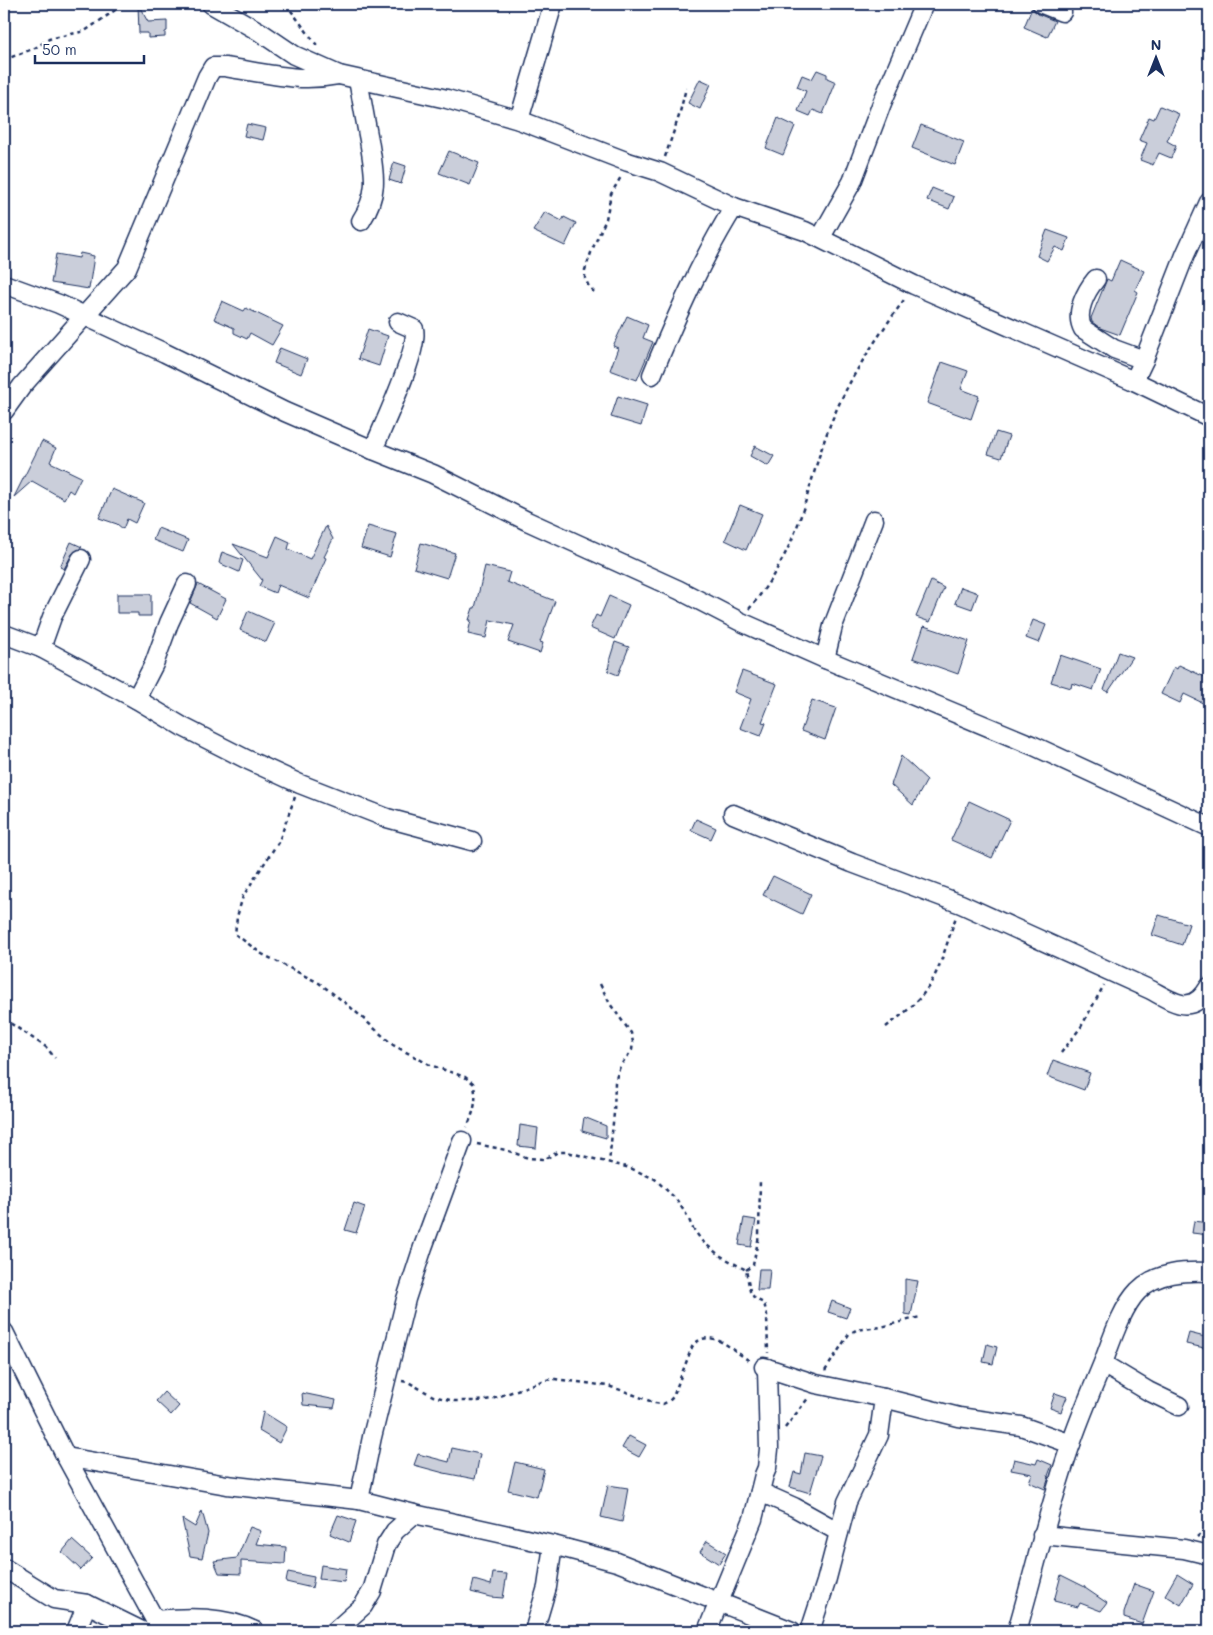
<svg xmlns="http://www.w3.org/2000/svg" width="1213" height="1635" font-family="Mali,sans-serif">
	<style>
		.building { fill: #caceda; stroke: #1b2f5e }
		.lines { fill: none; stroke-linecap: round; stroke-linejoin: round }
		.street-casing { stroke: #1b2f5e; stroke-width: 21 }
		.path { stroke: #1b2f5e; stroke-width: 2.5; stroke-dasharray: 4 4; stroke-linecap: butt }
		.street { stroke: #fff; stroke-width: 18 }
	</style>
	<rect width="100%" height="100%" fill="#fff"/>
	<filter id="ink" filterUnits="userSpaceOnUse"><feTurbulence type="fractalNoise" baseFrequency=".02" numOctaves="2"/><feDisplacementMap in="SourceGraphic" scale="10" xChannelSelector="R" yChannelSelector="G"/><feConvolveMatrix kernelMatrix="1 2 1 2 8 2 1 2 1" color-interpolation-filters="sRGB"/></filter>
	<g filter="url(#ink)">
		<!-- building -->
		<g class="building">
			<polygon points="138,4 148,22 167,21 167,31 165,32 165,37 148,38 148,33 139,33"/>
			<polygon points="1032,8 1038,14 1055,21 1047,37 1024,27"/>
			<polygon points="817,70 827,74 827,78 836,82 823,114 813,110 810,116 798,111 806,91 797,87 802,75 812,79"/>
			<polygon points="700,79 711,84 700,109 688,103"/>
			<polygon points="1160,106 1179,114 1167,141 1176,146 1171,158 1159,153 1153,165 1140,160 1147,143 1139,140 1149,117 1154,119"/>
			<polygon points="778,118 795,126 783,155 766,148"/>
			<polygon points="247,124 266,128 263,140 244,136"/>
			<polygon points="921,125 964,142 955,165 912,148"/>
			<polygon points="449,151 479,163 470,185 439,173"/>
			<polygon points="394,162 406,166 401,184 389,180"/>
			<polygon points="932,188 954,197 949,209 927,200"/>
			<polygon points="545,212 562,221 564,217 576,223 565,246 533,231"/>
			<polygon points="1047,230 1069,238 1064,251 1055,247 1047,261 1037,256"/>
			<polygon points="80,253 94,256 89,289 51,283 56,254 79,258"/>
			<polygon points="1120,260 1144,271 1135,290 1138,292 1120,335 1100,328 1092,322 1091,318 1107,279 1111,281"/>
			<polygon points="222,301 244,311 246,308 283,326 272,345 250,333 247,339 234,333 234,328 214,319"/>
			<polygon points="627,316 648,325 643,338 653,342 637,380 610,370 618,348 613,346"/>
			<polygon points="368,329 388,336 379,366 358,359"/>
			<polygon points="280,348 307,359 301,374 274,363"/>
			<polygon points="942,362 968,371 961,389 979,396 971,419 927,403"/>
			<polygon points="618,396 647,405 641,426 611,417"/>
			<polygon points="996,432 1009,436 1001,458 988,454"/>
			<polygon points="42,441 56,448 50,462 81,477 73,493 69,490 64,499 32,481 14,497"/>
			<polygon points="755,446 774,456 768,466 750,456"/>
			<polygon points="112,489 144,503 135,523 127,519 123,529 117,524 99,518"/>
			<polygon points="740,505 762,514 746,550 725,540"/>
			<polygon points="326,526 333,539 324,557 326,558 309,598 278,585 275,593 259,586 262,580 233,544 268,557 277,536 290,542 288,549 310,559"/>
			<polygon points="368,526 397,534 390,557 361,548"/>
			<polygon points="158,528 188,540 183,552 153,540"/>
			<polygon points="71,542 82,547 72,554 64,569 60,567"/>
			<polygon points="421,543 455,553 447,578 414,568"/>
			<polygon points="222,552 243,560 239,572 219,563"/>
			<polygon points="485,566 510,572 507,582 555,601 540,642 543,643 540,653 508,642 514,625 490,620 486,638 468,634 471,620 469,620 473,608 475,608"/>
			<polygon points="931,581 944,588 930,622 916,617"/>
			<polygon points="198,584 226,599 217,618 190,603"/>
			<polygon points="961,587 978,593 972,609 955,603"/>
			<polygon points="117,594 151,594 151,616 138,616 138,613 117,613"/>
			<polygon points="609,596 629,605 615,639 590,628 596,615 600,617"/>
			<polygon points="248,611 275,623 266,642 240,630"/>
			<polygon points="1033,620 1046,625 1039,643 1026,638"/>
			<polygon points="924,626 969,641 958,674 913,658"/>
			<polygon points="615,642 629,647 618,675 608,671 610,658"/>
			<polygon points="1118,652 1132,657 1108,692 1104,690"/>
			<polygon points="1060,655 1101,669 1093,690 1072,683 1071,688 1051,682"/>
			<polygon points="1179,665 1209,679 1209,706 1184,694 1180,703 1161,694 1174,667 1177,669"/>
			<polygon points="742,671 777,684 762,722 766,723 761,736 740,728 751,699 734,692"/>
			<polygon points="812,700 836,708 825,740 801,731"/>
			<polygon points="901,756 927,780 913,805 891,785"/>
			<polygon points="969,801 1010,820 992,858 951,840"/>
			<polygon points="696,819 716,828 711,839 691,830"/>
			<polygon points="773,876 811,894 802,914 763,895"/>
			<polygon points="1159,915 1189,924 1182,945 1152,935"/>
			<polygon points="1053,1060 1090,1073 1084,1090 1047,1076"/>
			<polygon points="584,1117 606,1126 606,1138 582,1131"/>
			<polygon points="520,1125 538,1128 536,1148 518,1146"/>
			<polygon points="354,1203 365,1207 356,1233 345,1230"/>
			<polygon points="744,1218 756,1220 751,1247 739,1245"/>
			<polygon points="1194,1221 1209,1223 1209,1235 1192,1233"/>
			<polygon points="759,1269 770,1269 768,1290 757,1290"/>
			<polygon points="905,1279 918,1281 911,1315 905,1314"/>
			<polygon points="832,1301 850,1308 846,1318 828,1312"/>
			<polygon points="1189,1333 1209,1338 1209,1349 1186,1344"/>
			<polygon points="987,1344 997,1347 993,1364 983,1362"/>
			<polygon points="164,1392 179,1406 171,1415 156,1401"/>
			<polygon points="302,1393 336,1400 334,1408 303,1405"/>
			<polygon points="1055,1393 1067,1397 1061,1412 1050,1408"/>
			<polygon points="263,1412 287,1427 279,1443 259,1431"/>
			<polygon points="629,1436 646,1445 639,1457 622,1448"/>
			<polygon points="452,1448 480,1454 475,1479 444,1473 414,1465 418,1454 449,1462"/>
			<polygon points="805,1453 821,1456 810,1493 790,1487 794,1472 801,1474"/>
			<polygon points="1014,1459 1036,1464 1038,1459 1052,1465 1048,1476 1049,1477 1045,1489 1029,1482 1032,1474 1011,1470"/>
			<polygon points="515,1462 544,1469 537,1497 508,1490"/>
			<polygon points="608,1485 628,1488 622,1522 601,1517"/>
			<polygon points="202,1511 208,1533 202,1558 190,1556 182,1519 195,1527"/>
			<polygon points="338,1515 356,1521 349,1542 330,1534"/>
			<polygon points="250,1527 261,1531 256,1544 286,1547 285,1564 241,1561 241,1574 219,1573 214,1561 237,1558"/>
			<polygon points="72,1540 92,1558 81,1570 62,1552"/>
			<polygon points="707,1541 726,1553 719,1564 700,1552"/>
			<polygon points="321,1565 346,1569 344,1582 319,1579"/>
			<polygon points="288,1572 314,1577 312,1588 286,1582"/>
			<polygon points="493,1573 507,1574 503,1598 490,1597 471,1592 474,1580 491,1585"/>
			<polygon points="1177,1574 1193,1584 1181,1605 1165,1595"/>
			<polygon points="1061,1575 1085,1587 1085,1588 1107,1603 1101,1611 1080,1603 1078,1607 1054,1601"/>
			<polygon points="1134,1584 1154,1591 1142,1624 1124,1618 1124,1613"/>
		</g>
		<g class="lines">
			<defs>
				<g id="street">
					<polyline points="211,4 260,32 294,55 339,75 447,99 519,120 628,162 660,172 734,207 805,231 914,285 1134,381 1209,417"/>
					<polyline points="1042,4 1062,12"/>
					<path d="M 358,80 C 362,100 365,120 369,140 C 374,172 380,192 361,221"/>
					<polyline points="519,120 553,4"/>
					<polyline points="821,237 852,182 882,103 924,4"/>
					<path d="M 1096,279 C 1086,291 1074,313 1083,329 L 1114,349 L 1144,360"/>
					<polyline points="4,284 59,304 165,353 285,412 373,450 433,474 527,521 679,590 739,621 825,659 1034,746 1209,827"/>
					<path d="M 652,375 C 676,317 701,260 734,207"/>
					<polyline points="1134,381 1144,360 1185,255 1209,202"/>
					<path d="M 4,411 L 22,386 L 127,268 L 207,77 L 213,67 L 225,67 C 265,73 298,83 339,75"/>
					<path d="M 373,450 C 382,428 420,349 414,329 L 398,322"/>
					<polyline points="4,634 41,648 136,699 183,727 248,760 300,784 387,818 472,841"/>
					<polyline points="41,648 52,617 81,559"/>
					<polyline points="825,659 833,626 874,520"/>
					<polyline points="136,699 154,664 169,623 187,584"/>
					<path d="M 733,814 L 852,863 L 961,904 L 1151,990 C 1175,1003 1192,1016 1209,987"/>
					<polyline points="4,1332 66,1457 161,1631"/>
					<polyline points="1103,1364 1148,1391 1179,1406"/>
					<polyline points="764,1367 816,1384 884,1398 879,1435 847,1502 826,1582 810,1631"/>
					<polyline points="884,1398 959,1417 1021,1426 1071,1444"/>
					<polyline points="66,1457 227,1485 359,1500 414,1514 553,1545 617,1562 792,1631"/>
					<polyline points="760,1492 794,1507 839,1532"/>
					<polyline points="359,1500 372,1437 406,1299 423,1247 462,1141"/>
					<polyline points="1042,1535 1184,1549 1209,1555"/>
					<polyline points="4,1568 54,1599 87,1604 142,1631"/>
					<path d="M 155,1620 C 189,1617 224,1616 255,1631"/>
					<polyline points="76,1631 87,1604"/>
					<polyline points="335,1631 363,1606 372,1591 386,1545 395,1531 414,1514"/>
					<polyline points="534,1631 547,1587 553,1545"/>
					<polyline points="707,1631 753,1519 764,1475 767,1468 769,1449 767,1368"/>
					<path d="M 1017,1631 C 1035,1569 1049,1506 1071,1444 C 1080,1417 1092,1390 1103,1363 C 1111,1342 1122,1307 1138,1291 C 1156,1272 1185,1271 1209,1272"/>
				</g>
			</defs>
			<!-- street casing -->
			<use href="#street" class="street-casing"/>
			<!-- path -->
			<g class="path">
				<polyline points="286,4 319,48"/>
				<polyline points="518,4 537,6"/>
				<polyline points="4,60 35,48 49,39 85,31 124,4"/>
				<polyline points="665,157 679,116 686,88"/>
				<polyline points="4,220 6,215"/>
				<polyline points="594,292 589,287 585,278 585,270 592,250 606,219 611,194 622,175"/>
				<path d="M 749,609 C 769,585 786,556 797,527 C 810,491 818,453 833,418 C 851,374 879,335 906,297"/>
				<path d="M 295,797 L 279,841 L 243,896 L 237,917 L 235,934 L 262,954 L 319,983 L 348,1005 L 393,1045 L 430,1065 L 465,1077 L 473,1083 C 478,1099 474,1112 467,1127"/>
				<polyline points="600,984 610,1004 631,1033 633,1042 632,1050 620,1066 615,1082 614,1113 609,1163"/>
				<polyline points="4,1019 46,1047 55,1058"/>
				<path d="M 886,1027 C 900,1016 916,1005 926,990 C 941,970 947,941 956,917"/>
				<polyline points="1061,1053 1081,1027 1104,985"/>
				<polyline points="477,1144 506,1150 528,1158 545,1159 558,1152 567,1152 630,1168 655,1179 676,1199 688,1217 692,1227 702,1241 719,1255 746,1270 750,1291 755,1299 764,1303 767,1315 768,1353"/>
				<polyline points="746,1270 753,1265 759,1236 760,1179"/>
				<polyline points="825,1371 849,1334 856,1330 881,1327 920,1317"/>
				<path d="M 402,1381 L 408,1382 L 433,1396 L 454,1401 L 478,1401 L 492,1399 L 545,1380 L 555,1379 L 608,1386 L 624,1391 L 655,1403 L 663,1404 L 669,1401 L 673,1397 L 692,1347 C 709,1324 734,1352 750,1361"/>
				<polyline points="785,1428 809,1397"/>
				<polyline points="1197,1537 1209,1526"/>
			</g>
			<!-- street -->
			<use href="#street" class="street"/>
		</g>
	</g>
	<!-- margin -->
	<rect width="1213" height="1635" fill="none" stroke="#fff" stroke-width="20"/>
	<rect x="10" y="10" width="1193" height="1615" fill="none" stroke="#1b2f5e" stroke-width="2" filter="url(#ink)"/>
	<!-- north arrow -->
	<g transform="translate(1156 58)" stroke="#ffffff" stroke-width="4" paint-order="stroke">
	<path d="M0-4L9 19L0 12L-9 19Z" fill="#1b2f5e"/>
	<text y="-8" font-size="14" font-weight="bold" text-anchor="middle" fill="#1b2f5e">N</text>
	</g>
	<!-- scale -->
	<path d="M35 55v8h109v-8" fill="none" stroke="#1b2f5e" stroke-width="2.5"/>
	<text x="42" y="55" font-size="15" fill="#1b2f5e" stroke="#ffffff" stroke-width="4" paint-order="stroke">50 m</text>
</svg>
